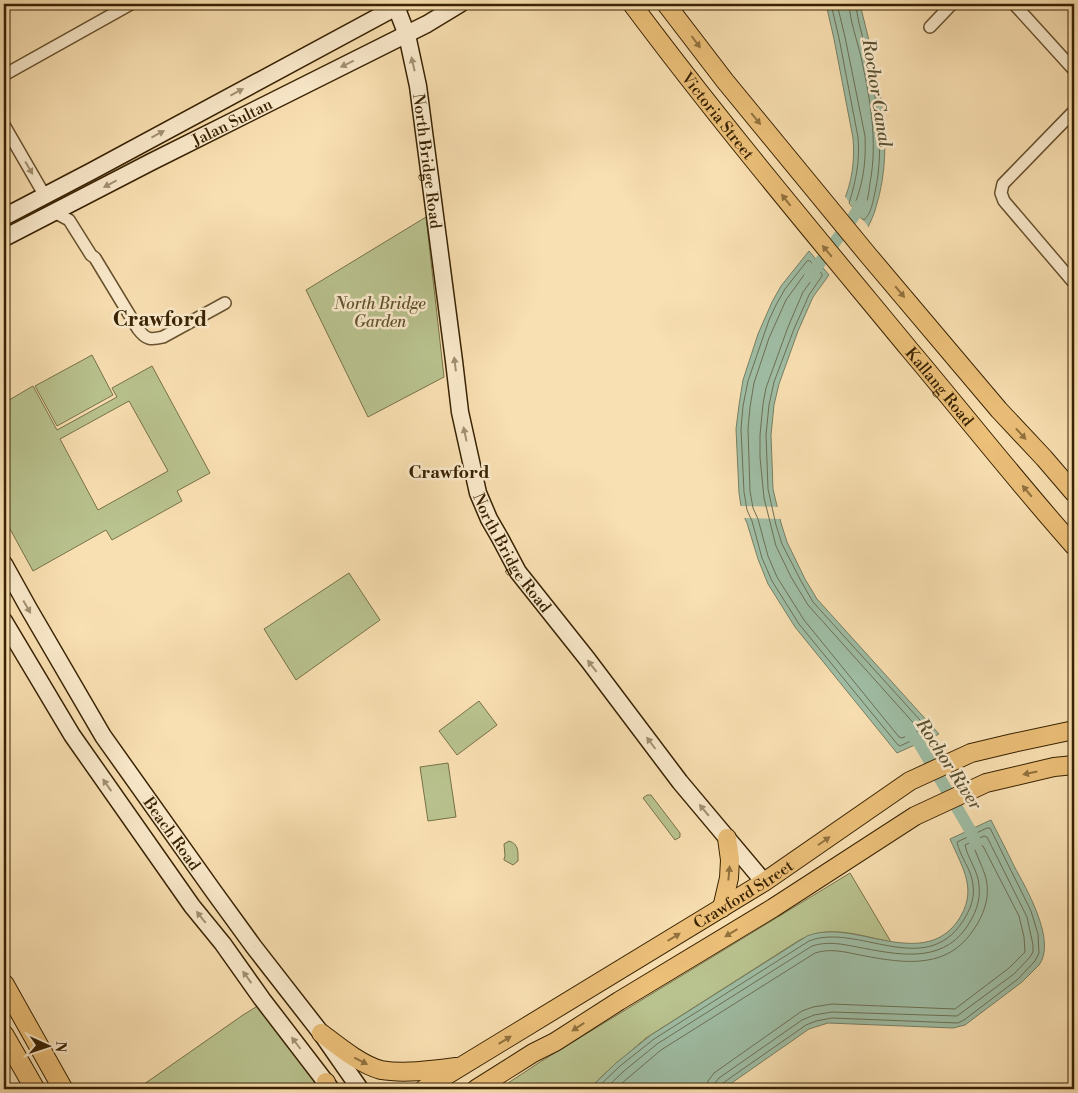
<svg xmlns="http://www.w3.org/2000/svg" width="1078" height="1093" font-family="'Libre Bodoni',serif">
	<style>
		.green { fill: #b9c38f; stroke: #787248; fill-rule: evenodd }
		.water { fill: #9fbea6; stroke: #768064 }
		.pier { fill: #f9e0b2 }
		.lines { fill: none; stroke-linecap: round; stroke-linejoin: round }
		.shore { stroke: #6c7054; stroke-width: 1 }
		.canal { stroke: #9fbea6; stroke-width: 12 }
		.minor-casing { stroke: #68522e; stroke-width: 14 }
		.secondary-casing { stroke: #382202; stroke-width: 19 }
		.primary-casing { stroke: #382202; stroke-width: 20 }
		.trunk-casing { stroke: #382202; stroke-width: 21 }
		.minor { stroke: #fbebcd; stroke-width: 11 }
		.secondary { stroke: #fbebcd; stroke-width: 16 }
		.primary { stroke: #ecc079; stroke-width: 18 }
		.trunk { stroke: #ecc079; stroke-width: 19 }
		.oneway { fill: #92713e }
		.oneway2 { fill: #a39172 }
		.labels { text-anchor: middle; stroke-width: 5; stroke-linejoin: round; paint-order: stroke }
		.street-label { font-size: 16px; fill: #382202; stroke: #fbebcd }
		.park-label { font-size: 16px; font-style: italic; fill: #5f522c; stroke: #fbebcd }
		.water-label { font-size: 18px; font-style: italic; fill: #575133; stroke: #fbebcd }
		.neighbourhood-label { font-size: 18px; font-weight: bold; fill: #382202; stroke: #fbebcd }
		.district-label { font-size: 21px; font-weight: bold; fill: #382202; stroke: #fbebcd }
	</style>
	<rect width="100%" height="100%" fill="#f9e0b2"/>
	<filter id="stains"><feTurbulence type="fractalNoise" baseFrequency=".004" numOctaves="4"/><feColorMatrix values="0 0 0 0 .2 0 0 0 0 .09 0 0 0 0 .02 0 0 0 .5 -.17"/></filter>
	<radialGradient id="worn" r=".72"><stop offset=".6" stop-color="#630" stop-opacity="0"/><stop offset="1" stop-color="#630" stop-opacity=".3"/></radialGradient>
	<!-- green -->
	<g class="green">
		<polygon points="426,217 444,377 368,417 306,290"/>
		<polygon points="92,355 113,395 57,426 35,386"/>
		<path d="M 152,366 L 210,473 L 177,491 L 182,501 L 112,540 L 106,530 L 33,571 L 4,518 L 4,403 L 33,386 L 57,430 L 117,397 L 112,388 ZM 129,401 L 168,471 L 98,510 L 60,439 Z"/>
		<polygon points="349,573 380,620 296,680 264,629"/>
		<polygon points="479,701 497,725 457,755 439,731"/>
		<polygon points="448,763 456,817 428,821 420,767"/>
		<polygon points="647,795 651,795 680,833 680,837 675,840 643,798"/>
		<path d="M 509,841 C 519,844 518,852 518,861 L 513,865 L 504,860 L 504,859 L 505,856 L 504,844 Z"/>
		<path d="M 850,873 L 891,942 C 861,936 827,923 798,941 L 646,1038 L 601,1077 L 589,1089 L 499,1089 L 540,1062 Z"/>
		<polygon points="264,1002 331,1089 137,1089 243,1015"/>
	</g>
	<!-- water -->
	<g class="water">
		<path d="M 826,4 L 860,4 C 876,70 897,140 876,207 C 874,216 869,224 866,232 L 843,203 C 852,182 855,161 853,138 L 834,39 Z"/>
		<polygon points="809,251 829,275 813,297 798,331 779,384 774,405 771,435 773,489 781,523 787,542 805,579 817,599 939,734 897,753 795,627 768,584 758,559 747,523 742,512 739,493 736,429 739,405 743,380 758,334 772,302 781,286"/>
		<path d="M 991,820 C 999,836 1007,851 1014,866 C 1026,888 1057,941 1039,965 L 1022,982 L 965,1025 L 953,1028 L 828,1023 L 809,1029 L 723,1089 L 589,1089 L 616,1063 L 651,1035 L 807,936 C 815,933 822,932 830,932 C 870,931 926,964 957,922 C 979,891 963,869 950,839 Z"/>
	</g>
	<!-- pier -->
	<g class="pier">
		<polygon points="844,195 870,229 867,234 864,234 841,205 840,202"/>
		<polygon points="739,506 781,507 783,519 742,518"/>
	</g>
	<g class="lines">
		<!-- shore -->
		<g class="shore">
			<path d="M 831,4 L 839,38 L 858,137 C 860,161 856,181 849,203 L 862,219 L 864,220 C 871,214 873,202 875,192 C 885,147 877,100 867,56 C 864,39 857,21 856,4"/>
			<path d="M 837,4 L 845,37 L 865,136 C 866,159 864,179 856,201 L 860,207 L 863,208 C 868,203 869,191 870,183 C 878,141 870,98 861,57 C 857,40 850,21 849,4"/>
			<polygon points="810,261 822,274 822,276 809,295 794,329 774,382 769,405 766,435 768,489 776,525 782,544 801,581 813,602 929,730 928,733 900,746 898,745 799,624 772,581 762,558 752,521 747,510 744,492 741,429 743,406 748,381 769,320 776,305 785,289 807,261"/>
			<polygon points="809,270 814,274 814,277 803,292 788,327 766,388 763,404 760,435 760,457 764,498 776,546 791,577 808,605 918,728 918,731 902,738 899,737 804,620 777,577 768,556 758,519 753,508 750,491 748,429 750,407 754,383 769,338 786,300 804,275"/>
			<path d="M 596,1089 L 620,1066 L 654,1039 L 809,941 C 857,922 925,980 963,921 C 970,910 975,898 973,885 C 972,870 960,857 957,842 L 987,828 L 990,828 L 1031,911 L 1038,934 L 1039,953 L 1035,961 L 1018,979 L 964,1020 L 958,1023 L 832,1018 L 816,1021 L 806,1025 L 730,1078 L 722,1084 L 721,1089"/>
			<path d="M 605,1089 L 624,1071 L 657,1044 L 812,946 C 827,941 842,944 857,947 C 895,954 940,965 966,928 C 975,915 981,901 979,885 C 978,871 968,859 965,845 L 984,836 L 987,837 L 1027,917 L 1033,945 L 1033,952 L 1030,957 L 1014,974 L 957,1016 L 832,1012 L 814,1015 L 802,1020 L 719,1078 L 715,1083 L 714,1089"/>
			<path d="M 615,1089 L 661,1050 L 815,953 C 830,948 845,952 860,955 C 902,963 947,971 974,929 C 985,913 991,894 985,875 C 982,866 978,858 975,850 C 976,847 981,845 983,846 L 1019,916 L 1024,937 L 1025,952 L 1009,968 L 955,1009 L 832,1004 L 813,1007 L 802,1011 L 714,1073 L 708,1081 L 707,1089"/>
		</g>
		<!-- canal -->
		<g class="canal">
			<polyline points="810,276 854,216 862,203"/>
			<polyline points="908,731 919,743 970,830 976,844"/>
		</g>
		<defs>
			<g id="minor">
				<polyline points="1014,4 1074,70"/>
				<polyline points="930,27 952,4"/>
				<polyline points="4,75 131,4"/>
				<polyline points="1074,111 1003,184 1001,193 1004,201 1074,283"/>
				<polyline points="4,125 45,196"/>
				<path d="M 54,212 L 69,220 L 91,255 L 95,258 L 138,329 C 146,340 151,340 163,337 L 225,303"/>
			</g>
			<g id="secondary">
				<path id="s1" d="M 395,4 L 407,35 L 418,86 L 454,361 L 460,412 L 478,493 L 489,519 L 500,538 L 518,572 L 588,660 L 680,782 L 764,882"/>
				<polyline points="4,217 92,171 402,4"/>
				<path id="s2" d="M 4,238 L 151,162 L 427,24 L 460,4"/>
				<path id="s3" d="M 4,564 L 29,609 L 103,736 L 214,892 L 254,947 L 321,1033 L 360,1089"/>
				<polyline points="4,621 72,735 192,906 223,944 262,999 331,1089"/>
			</g>
			<g id="primary">
				<path id="s4" d="M 632,4 C 720,122 815,235 909,349 C 964,414 1017,482 1074,546"/>
				<polyline points="666,4 725,81 868,255 999,410 1044,458 1074,493"/>
				<polyline points="722,908 729,878 730,860 727,838"/>
				<path d="M 321,1033 C 337,1045 361,1065 381,1070 C 404,1074 433,1070 456,1067"/>
				<polyline points="326,1082 326,1089"/>
				<path id="s5" d="M 424,1089 L 764,882 L 910,781 L 971,753 L 1013,743 L 1074,730"/>
				<polyline points="476,1089 533,1053 555,1042 619,1001 773,908 915,816 986,783 1054,767 1074,765"/>
			</g>
			<g id="trunk">
				<polyline points="4,984 63,1089"/>
				<polyline points="4,1035 35,1089"/>
			</g>
		</defs>
		<!-- minor casing -->
		<use href="#minor" class="minor-casing"/>
		<!-- secondary casing -->
		<use href="#secondary" class="secondary-casing"/>
		<!-- primary casing -->
		<use href="#primary" class="primary-casing"/>
		<!-- trunk casing -->
		<use href="#trunk" class="trunk-casing"/>
		<!-- minor -->
		<use href="#minor" class="minor"/>
		<!-- secondary -->
		<use href="#secondary" class="secondary"/>
		<!-- primary -->
		<use href="#primary" class="primary"/>
		<!-- trunk -->
		<use href="#trunk" class="trunk"/>
	</g>
	<!-- one-way arrows -->
	<defs><path id="oneway-solid" d="M-6-.8H1V-3.2L6.5 0L1 3.2V.8H-6Z" transform="scale(1.25)"/></defs>
	<g class="oneway">
		<use href="#oneway-solid" transform="translate(696 42) rotate(53)"/>
		<use href="#oneway-solid" transform="translate(756 119) rotate(51)"/>
		<use href="#oneway-solid" transform="translate(786 200) rotate(-128)"/>
		<use href="#oneway-solid" transform="translate(827 251) rotate(-130)"/>
		<use href="#oneway-solid" transform="translate(900 292) rotate(50)"/>
		<use href="#oneway-solid" transform="translate(1021 434) rotate(47)"/>
		<use href="#oneway-solid" transform="translate(1027 491) rotate(-130)"/>
		<use href="#oneway-solid" transform="translate(1030 773) rotate(168)"/>
		<use href="#oneway-solid" transform="translate(824 841) rotate(-35)"/>
		<use href="#oneway-solid" transform="translate(729 873) rotate(-85)"/>
		<use href="#oneway-solid" transform="translate(731 933) rotate(149)"/>
		<use href="#oneway-solid" transform="translate(674 937) rotate(-31)"/>
		<use href="#oneway-solid" transform="translate(578 1027) rotate(147)"/>
		<use href="#oneway-solid" transform="translate(505 1040) rotate(-31)"/>
		<use href="#oneway-solid" transform="translate(361 1061) rotate(27)"/>
	</g>
	<g class="oneway2">
		<use href="#oneway-solid" transform="translate(347 64) rotate(154)"/>
		<use href="#oneway-solid" transform="translate(413 64) rotate(-103)"/>
		<use href="#oneway-solid" transform="translate(237 92) rotate(-28)"/>
		<use href="#oneway-solid" transform="translate(158 134) rotate(-28)"/>
		<use href="#oneway-solid" transform="translate(29 168) rotate(60)"/>
		<use href="#oneway-solid" transform="translate(110 184) rotate(152)"/>
		<use href="#oneway-solid" transform="translate(455 364) rotate(-97)"/>
		<use href="#oneway-solid" transform="translate(465 434) rotate(-102)"/>
		<use href="#oneway-solid" transform="translate(27 607) rotate(60)"/>
		<use href="#oneway-solid" transform="translate(592 666) rotate(-128)"/>
		<use href="#oneway-solid" transform="translate(651 743) rotate(-127)"/>
		<use href="#oneway-solid" transform="translate(107 785) rotate(-125)"/>
		<use href="#oneway-solid" transform="translate(704 810) rotate(-130)"/>
		<use href="#oneway-solid" transform="translate(201 917) rotate(-129)"/>
		<use href="#oneway-solid" transform="translate(247 977) rotate(-126)"/>
		<use href="#oneway-solid" transform="translate(296 1043) rotate(-127)"/>
	</g>
	<g class="labels">
		<!-- street labels -->
		<g class="street-label">
			<text dy="6" stroke="none"><textPath href="#s4" startOffset="141">Victoria Street</textPath></text>
			<text dy="6" stroke="none"><textPath href="#s2" startOffset="256">Jalan Sultan</textPath></text>
			<text dy="6" stroke="none"><textPath href="#s1" startOffset="161">North Bridge Road</textPath></text>
			<text dy="6" stroke="none"><textPath href="#s4" startOffset="491">Kallang Road</textPath></text>
			<text dy="6" stroke="none"><textPath href="#s1" startOffset="566">North Bridge Road</textPath></text>
			<text dy="6" stroke="none"><textPath href="#s3" startOffset="318">Beach Road</textPath></text>
			<text dy="6" stroke="none"><textPath href="#s5" startOffset="374">Crawford Street</textPath></text>
		</g>
		<!-- park labels -->
		<g class="park-label">
			<text x="380" y="309">North Bridge<tspan x="380" dy="18">Garden</tspan></text>
		</g>
		<!-- water labels -->
		<g class="water-label">
			<text transform="translate(877 93) rotate(81)" y="6">Rochor Canal</text>
			<text transform="translate(949 764) rotate(57)" y="6">Rochor River</text>
		</g>
		<!-- neighbourhood labels -->
		<g class="neighbourhood-label">
			<text x="449" y="478">Crawford</text>
		</g>
		<!-- district labels -->
		<g class="district-label">
			<text x="160" y="326">Crawford</text>
		</g>
	</g>
	<!-- margin -->
	<rect width="1078" height="1093" fill="none" stroke="#f9e0b2" stroke-width="20"/>
	<rect x="5" y="5" width="1068" height="1083" fill="none" stroke="#382202" stroke-width="2.5"/>
	<rect x="10" y="10" width="1058" height="1073" fill="none" stroke="#382202"/>
	<!-- north arrow -->
	<g transform="translate(48 1046) rotate(93)" stroke="#fbebcd" stroke-width="4" paint-order="stroke">
	<path d="M0-4L9 19L0 12L-9 19Z" fill="#382202"/>
	<text y="-8" font-size="14" font-weight="bold" text-anchor="middle" fill="#382202">N</text>
	</g>
	<rect width="100%" height="100%" filter="url(#stains)"/>
	<rect width="100%" height="100%" fill="url(#worn)"/>
</svg>
